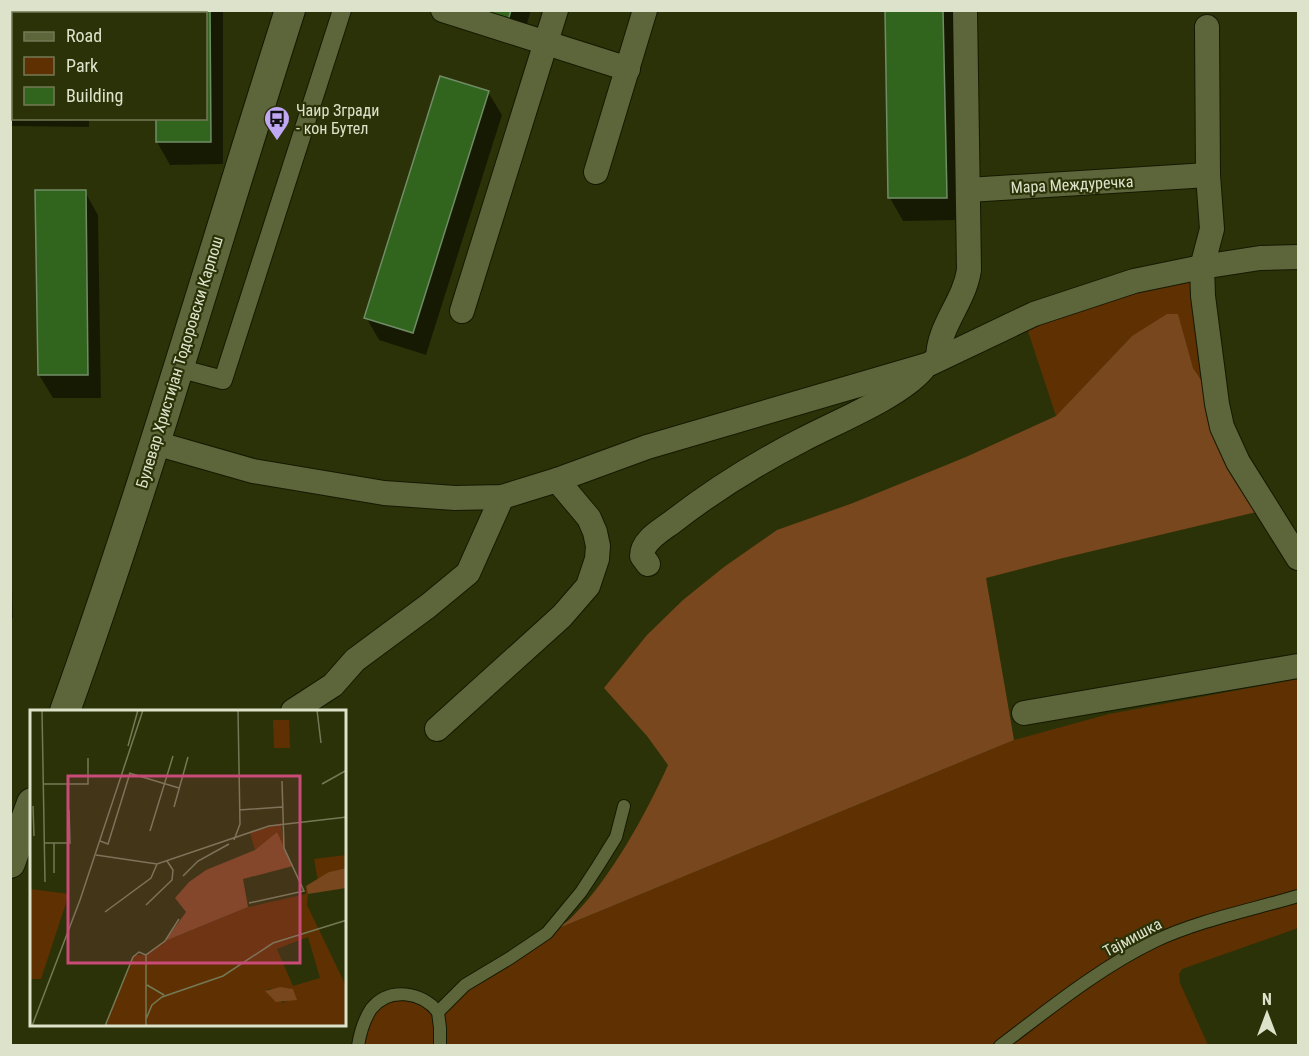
<svg xmlns="http://www.w3.org/2000/svg" width="1309" height="1056" font-family="'Roboto Condensed',sans-serif">
	<style>
		.green { fill: #5f3102 }
		.forest { fill: #78471e }
		.shadow { fill: #0007 }
		.building { fill: #31641d; stroke: #708c67; stroke-width: 1.5 }
		.lines { fill: none; stroke-linecap: round; stroke-linejoin: round }
		.service-casing { stroke: #151900; stroke-width: 14 }
		.pedestrian-casing { stroke: #151900; stroke-width: 20 }
		.minor-casing { stroke: #151900; stroke-width: 26 }
		.tertiary-casing { stroke: #151900; stroke-width: 32 }
		.service { stroke: #5d653b; stroke-width: 12 }
		.pedestrian { stroke: #5d653b; stroke-width: 18 }
		.minor { stroke: #5d653b; stroke-width: 24 }
		.tertiary { stroke: #5d653b; stroke-width: 30 }
		.labels { text-anchor: middle; stroke-width: 4.5; stroke-linejoin: round; paint-order: stroke }
		.poi-label { font-size: 16px; fill: #dde3cb; stroke: #2c3207; text-anchor: start }
		.street-label { font-size: 16px; fill: #dde3cb; stroke: #2c3207 }
		.inset-road { fill: none; stroke: #737955; stroke-width: 1.5 }
		.view { fill: #c94b77; fill-opacity: 0.15; stroke: #c94b77; stroke-width: 3 }
		.inset-edge { fill: none; stroke: #dde3cb; stroke-width: 3 }
	</style>
	<rect width="100%" height="100%" fill="#2c3207"/>
	<!-- green -->
	<g class="green">
		<polygon points="1202,267 1217,404 1193,368 1178,315 1132,336 1056,416 1024,319"/>
		<polygon points="1298,679 1298,928 1182,969 1179,974 1180,983 1208,1045 358,1046 373,1007 399,994 437,1012 547,933 1014,740 1109,714"/>
	</g>
	<!-- forest -->
	<path class="forest" d="M 1167,314 L 1178,314 L 1193,368 L 1217,404 L 1269,509 L 1059,559 L 986,578 L 1014,740 L 547,933 C 555,928 565,924 571,918 C 610,880 646,814 668,765 L 647,736 L 604,688 L 647,635 L 683,600 L 724,567 L 777,530 L 853,503 L 966,457 L 1056,416 L 1132,336 Z"/>
	<!-- shadow -->
	<g class="shadow">
		<polygon points="157,10 223,10 223,164 170,165 157,142 206,118 206,14"/>
		<polygon points="463,10 531,10 521,44"/>
		<polygon points="886,10 954,10 959,220 903,221 890,198"/>
		<polygon points="10,67 14,67 14,118 89,118 89,127 10,126"/>
		<polygon points="488,92 502,115 426,355 379,340 366,317"/>
		<polygon points="85,192 98,215 101,398 53,398 39,375"/>
		<polygon points="10,519 13,618 10,618"/>
	</g>
	<!-- building -->
	<g class="building">
		<polygon points="155,10 210,10 211,142 156,142 156,118 206,118 206,14 155,14"/>
		<polygon points="473,10 511,10 508,21"/>
		<polygon points="885,10 943,10 947,198 888,198"/>
		<rect x="10" y="66" width="4" height="43"/>
		<polygon points="440,76 489,91 413,333 364,318"/>
		<polygon points="35,190 86,190 88,375 38,375"/>
	</g>
	<g class="lines">
		<defs>
			<g id="service">
				<polyline points="110,14 110,10"/>
				<polyline points="10,42 14,42"/>
				<path d="M 358,1046 C 360,1033 364,1020 371,1009 C 389,986 422,992 438,1012"/>
				<polyline points="440,1046 440,1028 438,1012 465,985 510,958 547,933 581,892 598,866 616,837 624,806"/>
				<path d="M 1000,1046 C 1049,1009 1099,968 1155,941 C 1200,920 1251,910 1298,896"/>
			</g>
			<polyline id="pedestrian" points="178,368 223,380 342,10"/>
			<g id="minor">
				<polyline points="443,10 628,69"/>
				<polyline points="1207,27 1208,175 1212,229 1202,267 1203,296 1217,404 1222,427 1238,462 1298,558"/>
				<polyline points="596,172 645,10"/>
				<polyline points="968,190 1208,175"/>
				<polyline points="462,311 556,10"/>
				<path d="M 938,359 C 938,326 964,303 969,270 L 965,10"/>
				<polyline points="155,443 253,471 384,493 455,498 502,497 557,480 647,447 927,365 1034,314 1134,281 1202,267 1260,258 1298,257"/>
				<path d="M 648,564 L 642,556 C 642,541 660,531 671,523 C 712,491 755,464 802,440 C 836,422 899,397 923,369"/>
				<polyline points="293,711 333,685 355,660 428,606 468,573 502,497"/>
				<polyline points="1024,713 1298,666"/>
				<polyline points="437,729 562,616 588,586 597,559 598,546 595,532 589,518 557,480"/>
			</g>
			<g id="tertiary">
				<path d="M 65,711 C 148,480 215,244 290,10"/>
				<polyline points="10,863 32,803"/>
			</g>
		</defs>
		<!-- service casing -->
		<use href="#service" class="service-casing"/>
		<!-- pedestrian casing -->
		<use href="#pedestrian" class="pedestrian-casing"/>
		<!-- minor casing -->
		<use href="#minor" class="minor-casing"/>
		<!-- tertiary casing -->
		<use href="#tertiary" class="tertiary-casing"/>
		<!-- service -->
		<use href="#service" class="service"/>
		<!-- pedestrian -->
		<use href="#pedestrian" class="pedestrian"/>
		<!-- minor -->
		<use href="#minor" class="minor"/>
		<!-- tertiary -->
		<use href="#tertiary" class="tertiary"/>
	</g>
	<!-- icons -->
	<defs>
		<symbol id="bus-pin" viewBox="-11 -11 22 30"><path d="M0 17L-7.5 6A9.5 9.5 0 1 1 7.5 6Z" fill="#c0a8f4" stroke="#2c3207"/><path d="M-5-6H5V4H4V6H2V4H-2V6H-4V4H-5ZM-3.5-4V0h7V-4ZM-3.5 1.2v1.5H-2V1.2ZM2 1.2v1.5H3.5V1.2Z" fill="#111"/></symbol>
	</defs>
	<g fill-rule="evenodd">
		<use href="#bus-pin" x="262" y="104" width="30" height="40"/>
	</g>
	<g class="labels">
		<!-- poi labels -->
		<g class="poi-label">
			<text x="296" y="116">Чаир Згради<tspan x="296" dy="18">- кон Бутел</tspan></text>
		</g>
		<!-- street labels -->
		<g class="street-label">
			<text transform="translate(1072 184) rotate(-3)" y="6">Мара Междуречка</text>
			<text transform="translate(179 362) rotate(-73)" y="6">Булевар Христијан Тодоровски Карпош</text>
			<text transform="translate(1132 937) rotate(-28)" y="6">Тајмишка</text>
		</g>
	</g>
	<!-- overview -->
	<g transform="translate(30 710)">
		<rect width="316" height="316" fill="#2c3207"/>
		<path d="M 243,10 L 259,10 L 260,38 L 244,38 ZM 251,113 L 254,138 L 247,122 L 225,140 L 220,123 ZM 316,145 L 316,158 L 299,162 L 288,171 L 284,149 ZM 276,176 L 278,184 L 277,195 L 316,276 L 316,316 L 75,316 L 104,245 L 116,245 L 135,231 L 218,197 L 276,184 ZM 278,227 L 290,268 L 263,276 L 247,239 ZM 259,278 L 258,290 L 253,293 L 239,285 L 238,279 ZM 0,179 L 39,184 L 11,269 L 0,269 Z" fill="#5f3102" fill-rule="evenodd"/>
		<path d="M 247,122 L 263,156 L 213,169 L 218,197 L 135,231 L 156,202 L 145,188 L 159,172 L 176,160 L 225,140 ZM 316,158 L 316,178 L 278,184 L 276,176 L 299,162 ZM 250,277 L 263,279 L 267,290 L 246,292 L 235,281 Z" fill="#78471e"/>
		<path class="inset-road" d="M 12,0 L 15,172M 287,0 L 291,33M 98,36 L 108,0M 99,63 L 149,78M 14,74 L 58,74 L 58,48M 292,74 L 317,60M 3,96 L 4,126M 144,97 L 158,47M 209,100 L 252,97M 120,121 L 143,46M 204,130 L 210,114 L 208,0M 70,131 L 78,134 L 100,63M 14,133 L 40,133 L 39,100M 24,133 L 24,163M 66,145 L 127,154 L 239,116 L 317,107M 153,166 L 168,151 L 199,134M 219,193 L 274,181 L 254,138 L 252,71M 116,195 L 142,170 L 143,160 L 137,151M 75,202 L 121,168 L 127,154M 117,275 L 134,285M 116,309 L 122,295 L 132,287 L 193,266 L 243,233 L 317,210M 2,316 L 50,190 L 113,0M 75,316 L 103,247 L 109,242 L 116,245M 116,316 L 116,245 L 135,231 L 149,209"/>
		<path class="view" d="M 38,66 L 270,66 L 270,253 L 38,253 Z"/>
		<rect width="316" height="316" class="inset-edge"/>
	</g>
	<!-- border -->
	<rect width="1309" height="1056" fill="none" stroke="#dde3cb" stroke-width="24"/>
	<!-- legend -->
	<rect x="12" y="12" width="195" height="108" fill="#2c3207" stroke="#737955" stroke-width="1.5"/>
	<rect x="24" y="32" width="30" height="9" fill="#5d653b" stroke="#737955" stroke-width="1.5"/>
	<text x="66" y="42" font-size="18" fill="#dde3cb">Road</text>
	<rect x="24" y="57" width="30" height="18" fill="#5f3102" stroke="#737955" stroke-width="1.5"/>
	<text x="66" y="72" font-size="18" fill="#dde3cb">Park</text>
	<rect x="24" y="87" width="30" height="18" fill="#31641d" stroke="#737955" stroke-width="1.5"/>
	<text x="66" y="102" font-size="18" fill="#dde3cb">Building</text>
	<!-- north arrow -->
	<g transform="translate(1267 1014)" stroke="#2c3207" stroke-width="4.5" paint-order="stroke">
	<path d="M0-4.5L10 22L0 15L-10 22Z" fill="#dde3cb"/>
	<text y="-9" font-size="16" font-weight="bold" text-anchor="middle" fill="#dde3cb">N</text>
	</g>
</svg>
